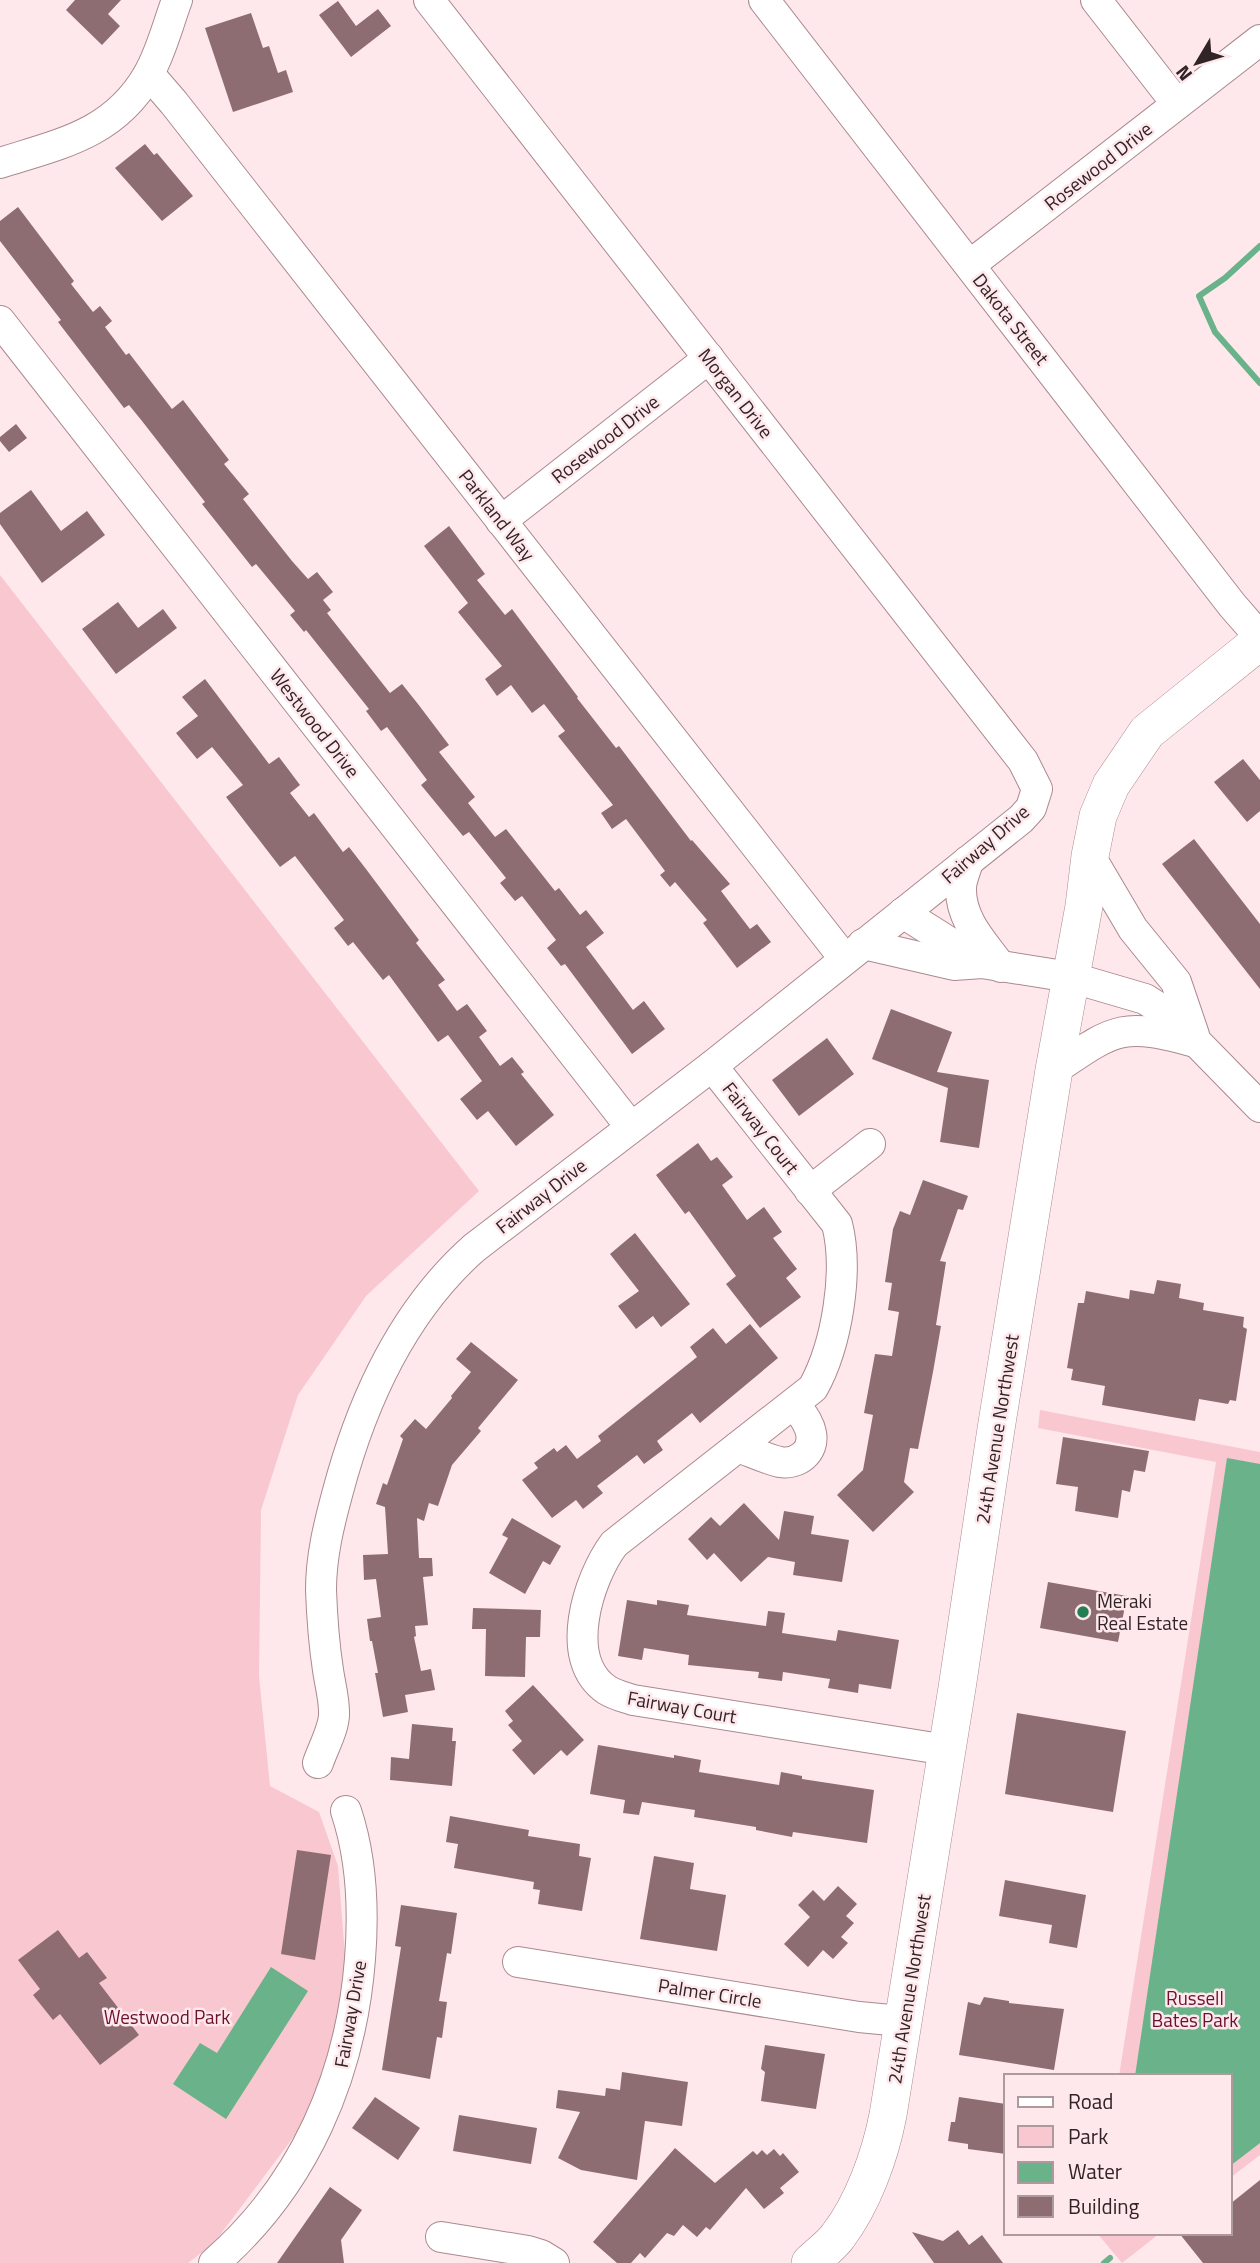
<svg xmlns="http://www.w3.org/2000/svg" width="1260" height="2263" font-family="'Titillium Web',sans-serif">
	<style>
		.green { fill: #f8c7cf }
		.water { fill: #69b28a }
		.lines { fill: none; stroke-linecap: round; stroke-linejoin: round }
		.stream { stroke: #69b28a; stroke-width: 6 }
		.building { fill: #8d6d72 }
		.minor-casing { stroke: #ab898f; stroke-width: 32 }
		.major-casing { stroke: #ab898f; stroke-width: 38 }
		.minor { stroke: #fff; stroke-width: 30 }
		.major { stroke: #fff; stroke-width: 37 }
		.poi-dot { fill: #227e54; stroke: #ffe8ec; stroke-width: 2.5 }
		.labels { text-anchor: middle; stroke-width: 5; stroke-linejoin: round; paint-order: stroke }
		.street-label { font-size: 19px; fill: #312426; stroke: #ffe8ec }
		.poi-label { font-size: 19px; fill: #312426; stroke: #ffe8ec; text-anchor: start }
		.park-label { font-size: 19px; fill: #6c102f; stroke: #ffe8ec }
	</style>
	<rect width="100%" height="100%" fill="#ffe8ec"/>
	<!-- green -->
	<g class="green">
		<polygon points="0,575 479,1191 366,1296 298,1395 261,1510 259,1676 270,1786 319,1812 338,1866 345,1956 342,2004 327,2066 307,2119 214,2243 188,2263 0,2263"/>
		<polygon points="1040,1410 1260,1452 1260,2155 1230,2178 1230,2076 1119,2076 1216,1462 1038,1428"/>
		<polygon points="1097,2233 1160,2233 1122,2263"/>
	</g>
	<!-- water -->
	<g class="water">
		<polygon points="1227,1458 1260,1464 1260,2143 1230,2166 1230,2076 1135,2076"/>
		<polygon points="271,1967 308,1991 226,2119 173,2084 200,2043 217,2053"/>
	</g>
	<g class="lines">
		<!-- stream -->
		<g class="stream">
			<polyline points="1260,246 1225,278 1199,296 1215,332 1260,383"/>
			<polyline points="1104,2263 1110,2258"/>
		</g>
	</g>
	<!-- building -->
	<g class="building">
		<polygon points="75,0 121,0 108,14 120,26 102,45 66,10"/>
		<polygon points="338,1 356,26 378,9 391,26 351,57 319,15"/>
		<polygon points="251,13 263,48 269,46 278,73 286,70 293,92 233,112 205,28"/>
		<polygon points="145,144 154,155 157,153 193,196 162,221 115,168"/>
		<polygon points="18,207 74,281 71,284 93,312 100,306 112,321 105,327 126,355 129,353 172,409 183,400 229,460 224,464 249,494 243,499 292,561 308,579 317,572 333,592 323,600 331,610 327,613 390,693 402,684 418,704 449,745 439,752 475,797 468,803 495,837 506,829 555,891 559,888 580,915 586,910 604,933 586,947 633,1010 644,1001 665,1029 632,1054 565,964 561,966 547,948 556,940 522,896 515,901 500,883 506,878 469,832 463,836 421,785 427,780 387,727 381,731 366,711 369,709 306,630 304,632 290,615 295,611 256,564 252,567 202,504 205,502 142,421 129,405 124,408 58,322 61,320 0,241 0,221"/>
		<polygon points="16,424 27,438 9,452 0,441 0,437"/>
		<polygon points="31,490 61,531 87,511 105,535 42,583 0,524 0,513"/>
		<polygon points="449,526 485,574 477,580 505,615 512,609 578,697 577,698 616,748 619,746 691,841 692,840 730,884 721,891 750,929 757,924 771,942 737,968 703,923 707,920 675,882 670,887 660,875 665,871 626,819 612,829 601,813 613,805 558,736 565,731 544,704 532,713 511,685 497,696 485,679 502,666 458,612 468,603 424,546"/>
		<polygon points="118,602 138,628 163,609 177,628 116,674 82,629"/>
		<polygon points="205,679 269,764 279,757 300,785 290,793 309,817 314,813 343,852 349,847 366,869 419,940 416,943 445,980 438,985 457,1011 467,1004 487,1031 479,1037 500,1066 512,1057 524,1072 521,1074 554,1115 516,1146 488,1111 477,1120 460,1099 482,1081 448,1035 438,1042 389,975 383,980 353,942 348,946 334,928 344,920 295,856 280,867 226,797 243,785 212,747 197,759 176,733 198,716 182,697"/>
		<polygon points="1243,759 1260,780 1260,811 1247,822 1214,782"/>
		<polygon points="1194,839 1260,924 1260,989 1162,864"/>
		<polygon points="891,1009 952,1032 937,1072 989,1080 979,1148 940,1142 948,1088 872,1059"/>
		<polygon points="827,1038 854,1074 799,1116 772,1080"/>
		<polygon points="698,1143 711,1161 717,1157 733,1177 722,1185 747,1220 764,1207 782,1232 773,1238 797,1269 786,1278 801,1297 760,1328 726,1284 736,1276 689,1211 685,1214 656,1175"/>
		<polygon points="923,1180 968,1196 963,1210 958,1209 940,1261 946,1262 936,1325 941,1326 933,1372 918,1449 910,1448 904,1482 914,1492 873,1532 837,1495 863,1470 873,1415 864,1413 875,1354 892,1356 899,1312 888,1310 892,1283 885,1282 893,1229 900,1211 910,1215"/>
		<polygon points="635,1233 690,1304 661,1327 653,1316 636,1329 618,1306 639,1291 610,1254"/>
		<polygon points="1157,1280 1181,1284 1179,1298 1204,1303 1203,1310 1244,1317 1243,1327 1247,1329 1236,1401 1230,1400 1228,1404 1199,1399 1195,1421 1102,1405 1105,1386 1071,1380 1073,1369 1067,1368 1078,1303 1084,1303 1086,1291 1129,1299 1130,1290 1154,1294"/>
		<polygon points="750,1324 778,1358 700,1423 692,1413 657,1441 663,1450 644,1464 637,1455 597,1486 603,1493 583,1509 576,1500 552,1518 522,1480 538,1468 534,1463 554,1448 557,1452 566,1445 577,1459 601,1441 598,1436 697,1357 690,1347 713,1328 726,1344"/>
		<polygon points="471,1342 518,1380 478,1428 481,1431 452,1465 438,1506 429,1503 424,1521 417,1518 419,1558 432,1558 433,1576 423,1577 428,1625 415,1626 416,1636 414,1637 421,1671 431,1669 435,1690 405,1695 408,1712 383,1717 375,1673 378,1673 372,1641 370,1641 367,1619 381,1617 376,1579 364,1580 363,1555 388,1554 385,1507 376,1504 383,1483 387,1485 403,1439 400,1436 415,1419 426,1429 452,1398 451,1396 471,1372 456,1359"/>
		<polygon points="1063,1437 1149,1451 1145,1472 1134,1470 1130,1492 1122,1490 1118,1518 1075,1511 1078,1487 1056,1484"/>
		<polygon points="744,1503 779,1540 784,1511 814,1516 811,1534 849,1540 842,1582 793,1575 795,1562 768,1557 741,1582 714,1553 707,1560 688,1539 711,1517 720,1526"/>
		<polygon points="512,1518 561,1546 550,1565 543,1561 525,1594 489,1573 508,1538 502,1535"/>
		<polygon points="1048,1582 1127,1596 1118,1642 1040,1628"/>
		<polygon points="627,1600 657,1605 657,1600 689,1605 687,1615 766,1626 768,1611 785,1613 782,1633 836,1641 838,1630 899,1640 891,1689 859,1684 858,1693 828,1688 830,1679 783,1672 782,1681 758,1678 759,1672 688,1665 689,1655 644,1648 642,1660 618,1656"/>
		<polygon points="473,1608 541,1610 540,1637 526,1637 525,1677 485,1676 486,1629 472,1629"/>
		<polygon points="533,1685 584,1740 567,1756 561,1750 534,1775 512,1750 522,1741 508,1725 513,1721 505,1711"/>
		<polygon points="1017,1713 1126,1731 1113,1812 1005,1794"/>
		<polygon points="412,1724 453,1728 452,1741 456,1741 452,1786 390,1780 391,1757 409,1759"/>
		<polygon points="598,1745 674,1758 674,1755 701,1760 699,1772 779,1785 781,1772 802,1776 802,1779 874,1790 867,1843 793,1832 792,1837 756,1830 756,1827 694,1817 695,1810 642,1802 639,1815 623,1813 625,1800 590,1794"/>
		<polygon points="450,1816 529,1830 528,1836 580,1844 579,1856 591,1858 582,1911 538,1904 540,1890 533,1889 534,1882 454,1868 458,1844 446,1842"/>
		<polygon points="297,1850 331,1855 315,1960 281,1954"/>
		<polygon points="654,1856 694,1863 690,1889 726,1895 717,1951 640,1939"/>
		<polygon points="1005,1880 1086,1895 1077,1948 1049,1943 1052,1925 999,1916"/>
		<polygon points="838,1886 857,1904 846,1916 854,1923 841,1937 848,1943 833,1959 823,1950 808,1967 784,1944 810,1917 798,1905 813,1890 824,1901"/>
		<polygon points="401,1905 457,1913 451,1954 447,1953 439,2001 447,2002 442,2038 437,2037 430,2079 382,2070 401,1947 395,1946"/>
		<polygon points="58,1930 79,1958 87,1952 107,1978 99,1983 139,2035 100,2065 60,2014 53,2020 33,1995 40,1989 18,1960"/>
		<polygon points="984,1997 1009,2001 1009,2003 1064,2009 1054,2070 959,2055 968,2002 980,2005"/>
		<polygon points="765,2045 825,2054 816,2109 761,2101 765,2072 761,2069"/>
		<polygon points="622,2072 688,2082 682,2126 645,2121 637,2180 581,2170 558,2158 580,2112 556,2108 558,2090 605,2096 606,2088 620,2090"/>
		<polygon points="375,2097 420,2128 398,2160 352,2128"/>
		<polygon points="959,2097 1006,2104 1006,2154 968,2149 968,2144 948,2141 951,2122 955,2122"/>
		<polygon points="459,2115 537,2128 531,2164 453,2151"/>
		<polygon points="675,2148 715,2183 753,2151 757,2155 762,2150 767,2155 774,2149 780,2156 783,2153 799,2172 780,2188 784,2193 764,2209 746,2188 710,2230 706,2227 697,2237 683,2225 674,2236 667,2233 645,2258 640,2253 631,2263 617,2263 593,2242"/>
		<polygon points="1260,2180 1260,2263 1203,2263 1179,2233 1230,2233 1230,2204"/>
		<polygon points="330,2187 362,2210 341,2240 344,2263 277,2263"/>
		<polygon points="958,2230 969,2245 982,2235 1003,2263 934,2263 912,2232 943,2241"/>
	</g>
	<g class="lines">
		<defs>
			<g id="minor">
				<polyline points="764,0 1232,605 1260,637"/>
				<polyline points="1096,0 1177,104"/>
				<polyline points="149,74 174,103 844,958"/>
				<path d="M 0,163 C 60,144 114,134 148,75 C 161,53 168,24 177,0"/>
				<polyline points="970,265 1260,40"/>
				<polyline points="0,321 630,1126"/>
				<polyline points="501,521 709,358"/>
				<polyline points="1090,856 1133,929 1176,982 1194,1035"/>
				<path d="M 968,861 C 966,870 961,880 961,888 C 960,920 984,943 1001,967"/>
				<polyline points="903,913 982,963"/>
				<polyline points="863,944 954,965 982,963 1070,977 1145,999 1170,1015 1260,1107"/>
				<path d="M 712,1066 L 837,1224 C 849,1271 837,1345 813,1388 L 614,1544 C 588,1579 562,1660 607,1690 C 615,1695 624,1697 633,1700 L 947,1750"/>
				<path d="M 1054,1070 C 1116,1028 1121,1022 1195,1042"/>
				<polyline points="810,1191 870,1144"/>
				<path d="M 738,1447 C 752,1452 766,1459 780,1462 C 797,1465 815,1452 811,1433 C 809,1422 801,1413 795,1404"/>
				<path d="M 318,1763 C 323,1748 335,1727 334,1712 C 334,1698 330,1684 328,1670 C 324,1644 322,1617 321,1590 C 321,1556 329,1524 338,1491 C 362,1401 403,1311 474,1248 L 712,1066 L 1021,819 L 1031,808 L 1037,789 L 1023,761 L 429,0"/>
				<polyline points="518,1962 859,2017 901,2021"/>
				<polyline points="441,2237 528,2251 541,2255 554,2263"/>
				<path d="M 214,2263 C 304,2185 351,2076 360,1959 C 364,1909 362,1859 346,1811"/>
			</g>
			<path id="major" d="M 810,2263 C 819,2254 831,2246 838,2236 C 863,2203 880,2156 888,2115 L 957,1688 L 996,1429 L 1054,1070 L 1084,906 L 1090,856 L 1098,816 L 1111,785 L 1147,732 L 1260,641"/>
		</defs>
		<!-- minor casing -->
		<use href="#minor" class="minor-casing"/>
		<!-- major casing -->
		<use href="#major" class="major-casing"/>
		<!-- minor -->
		<use href="#minor" class="minor"/>
		<!-- major -->
		<use href="#major" class="major"/>
	</g>
	<!-- markers -->
	<circle class="poi-dot" cx="1083" cy="1612" r="7"/>
	<g class="labels">
		<!-- street labels -->
		<g class="street-label">
			<text transform="translate(1098 166) rotate(-38)" y="7">Rosewood Drive</text>
			<text transform="translate(1011 319) rotate(52)" y="7">Dakota Street</text>
			<text transform="translate(736 393) rotate(52)" y="7">Morgan Drive</text>
			<text transform="translate(605 439) rotate(-38)" y="7">Rosewood Drive</text>
			<text transform="translate(497 515) rotate(52)" y="7">Parkland Way</text>
			<text transform="translate(315 723) rotate(52)" y="7">Westwood Drive</text>
			<text transform="translate(985 844) rotate(-41)" y="7">Fairway Drive</text>
			<text transform="translate(761 1128) rotate(52)" y="7">Fairway Court</text>
			<text transform="translate(541 1196) rotate(-38)" y="7">Fairway Drive</text>
			<text transform="translate(997 1429) rotate(-81)" y="7">24th Avenue Northwest</text>
			<text transform="translate(682 1707) rotate(10)" y="7">Fairway Court</text>
			<text transform="translate(909 1989) rotate(-81)" y="7">24th Avenue Northwest</text>
			<text transform="translate(710 1993) rotate(9)" y="7">Palmer Circle</text>
			<text transform="translate(350 2014) rotate(-80)" y="7">Fairway Drive</text>
		</g>
		<!-- poi labels -->
		<g class="poi-label">
			<text x="1097" y="1608">Meraki<tspan x="1097" dy="22">Real Estate</tspan></text>
		</g>
		<!-- park labels -->
		<g class="park-label">
			<text x="1195" y="2005">Russell<tspan x="1195" dy="22">Bates Park</tspan></text>
			<text x="167" y="2024">Westwood Park</text>
		</g>
	</g>
	<!-- legend -->
	<rect x="1004" y="2074" width="228" height="161" fill="#ffe8ec" stroke="#ad9a9d" stroke-width="2"/>
	<rect x="1018" y="2097" width="35" height="10" fill="#ffffff" stroke="#ad9a9d" stroke-width="2"/>
	<text x="1068" y="2109" font-size="21" fill="#312426">Road</text>
	<rect x="1018" y="2126" width="35" height="21" fill="#f8c7cf" stroke="#ad9a9d" stroke-width="2"/>
	<text x="1068" y="2144" font-size="21" fill="#312426">Park</text>
	<rect x="1018" y="2162" width="35" height="21" fill="#69b28a" stroke="#ad9a9d" stroke-width="2"/>
	<text x="1068" y="2179" font-size="21" fill="#312426">Water</text>
	<rect x="1018" y="2196" width="35" height="21" fill="#8d6d72" stroke="#ad9a9d" stroke-width="2"/>
	<text x="1068" y="2214" font-size="21" fill="#312426">Building</text>
	<!-- north arrow -->
	<g transform="translate(1197 63) rotate(232)" stroke="#ffe8ec" stroke-width="5" paint-order="stroke">
	<path d="M0-5L12 26L0 18L-12 26Z" fill="#312426"/>
	<text y="-10" font-size="19" font-weight="bold" text-anchor="middle" fill="#312426">N</text>
	</g>
</svg>
